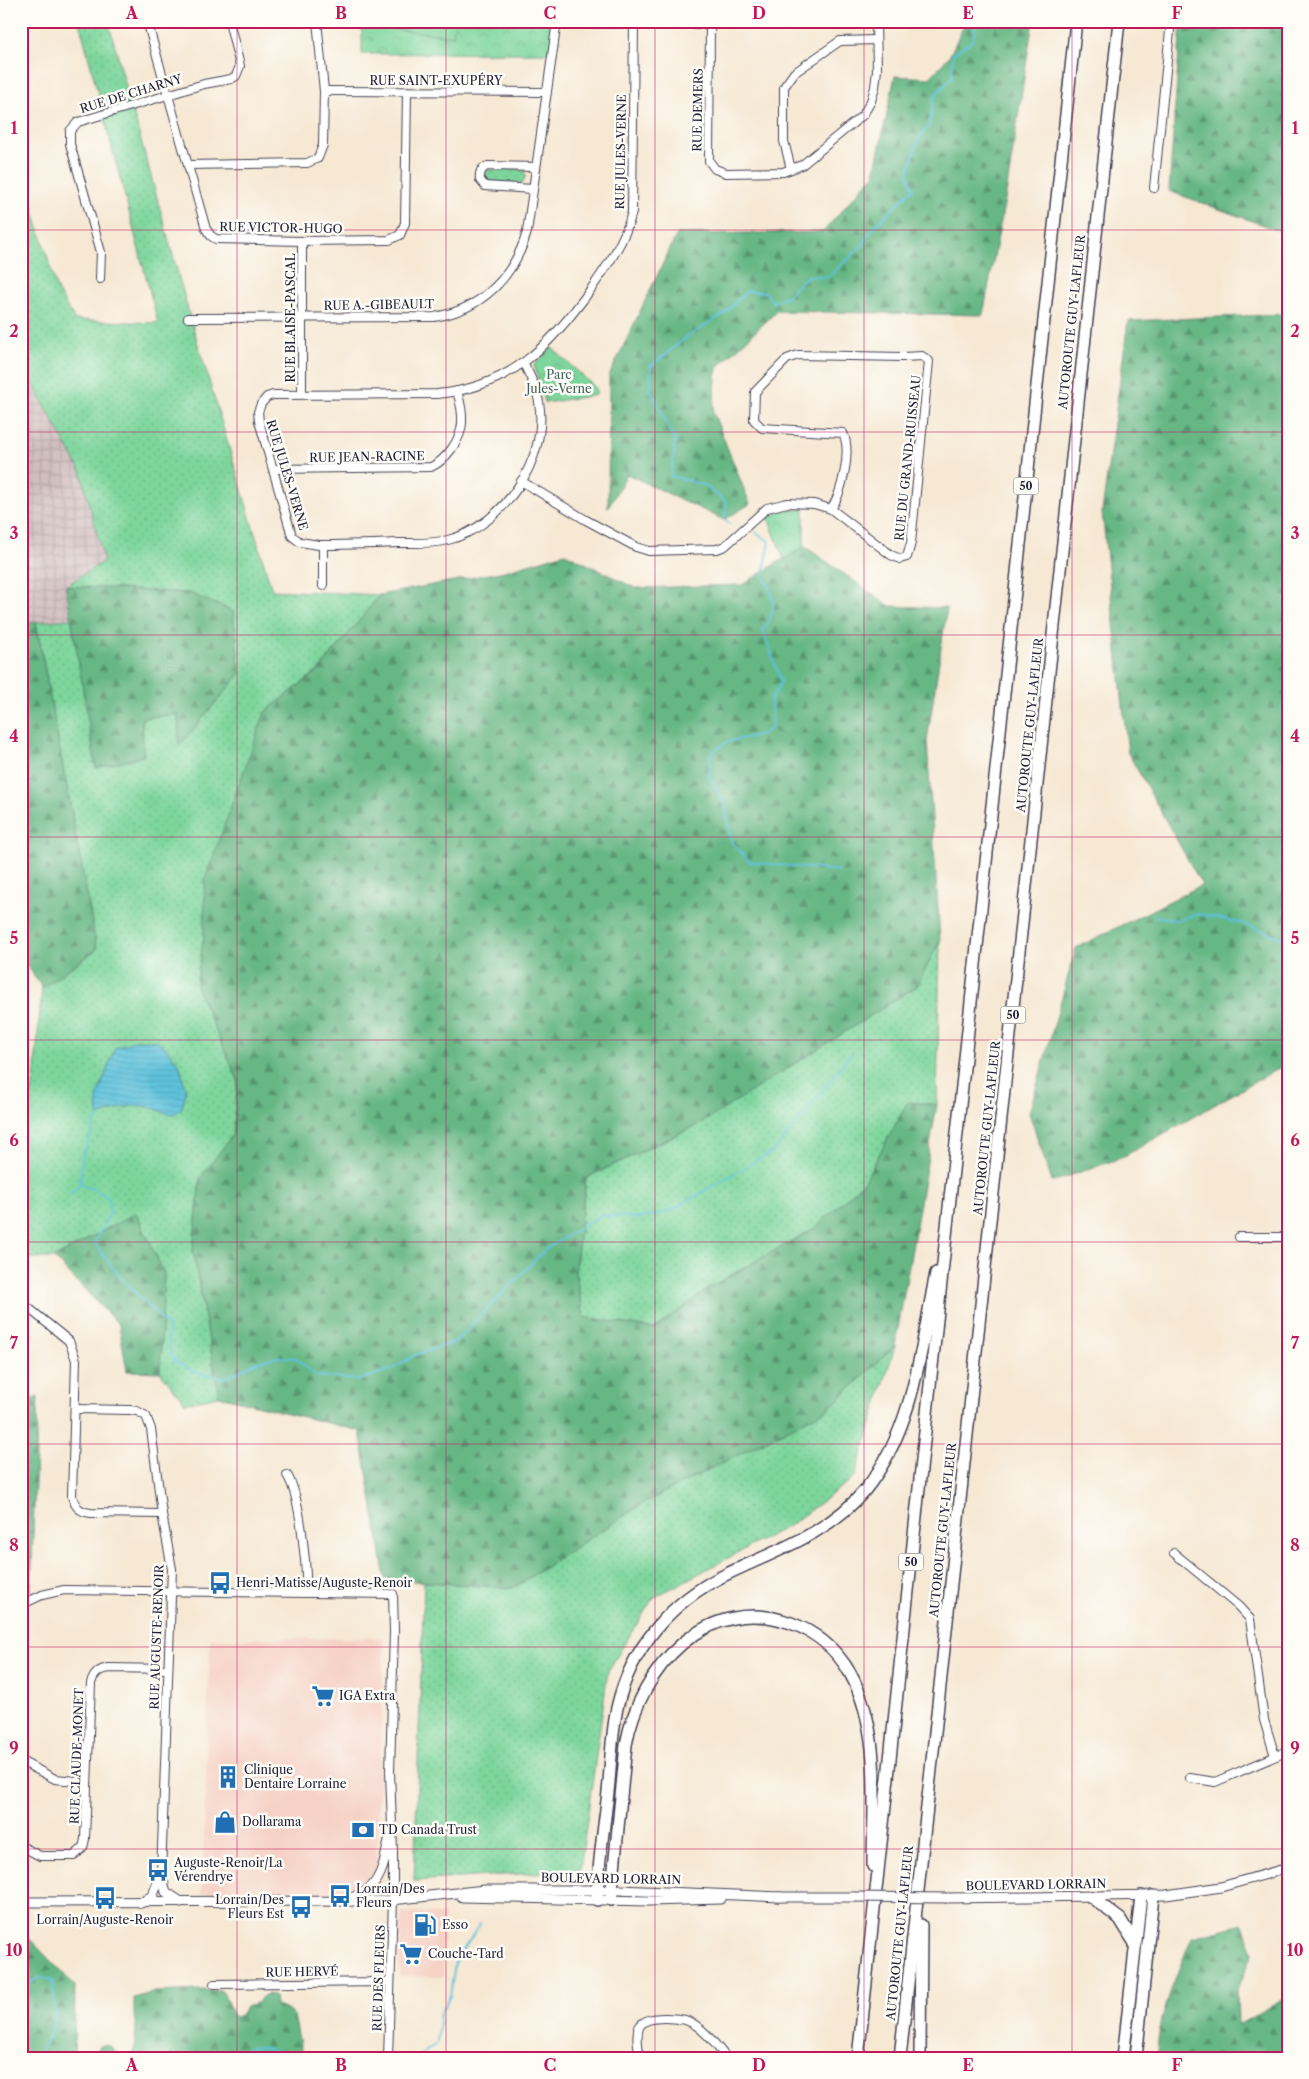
<svg xmlns="http://www.w3.org/2000/svg" width="1309" height="2079" font-family="'Libre Caslon Text',serif">
	<style>
		.built { fill: #f6d1c5 }
		.industrial { fill: url(#industrial-grid) }
		.grass { fill: url(#grass-dots); stroke: #507c6c }
		.forest { fill: url(#forest-firs); stroke: #446c60 }
		.park { fill: url(#park-crowns); stroke: #507c6c }
		.pitch { fill: #7dd69c; stroke: #507c6c }
		.water { fill: url(#water-rules); stroke: #40728c }
		.lines { fill: none; stroke-linecap: round; stroke-linejoin: round }
		.stream { stroke: #5ec2dc; stroke-width: 2 }
		.minor-casing { stroke: #424052; stroke-width: 10 }
		.major-casing { stroke: #424052; stroke-width: 11 }
		.highway-casing { stroke: #424052; stroke-width: 14 }
		.minor { stroke: #fff; stroke-width: 8 }
		.major { stroke: #fff; stroke-width: 9 }
		.highway { stroke: #fff; stroke-width: 11 }
		.major-bridge-casing { stroke: #424052; stroke-width: 11; stroke-linecap: butt }
		.major-bridge { stroke: #fff; stroke-width: 9 }
		.grid { fill: none; stroke: #c2185b; stroke-width: 1; stroke-opacity: 0.55 }
		.labels { text-anchor: middle; stroke-width: 5; stroke-linejoin: round; paint-order: stroke }
		.shield { fill: #fdfcf7; stroke: #646373; stroke-width: 1 }
		.shield-label { font-size: 11px; font-weight: bold; fill: #22223b }
		.street-label { font-size: 12px; fill: #22223b; stroke: #fdfcf7 }
		.park-label { font-size: 12px; fill: #42615d; stroke: #fdfcf7 }
		.poi-label { font-size: 12px; fill: #22223b; stroke: #fdfcf7; text-anchor: start }
		.neatline { fill: none; stroke: #c2185b; stroke-width: 2 }
		.grid-label { font-size: 16px; text-anchor: middle; font-weight: bold; fill: #c2185b }
	</style>
	<defs>
		<pattern id="industrial-grid" width="8" height="8" patternUnits="userSpaceOnUse" patternTransform="scale(1.25)"><rect width="8" height="8" fill="#d1bfbf"/><path d="M0 4h8M4 0v8" fill="none" stroke="#b3a4a5"/></pattern>
		<pattern id="grass-dots" width="8" height="8" patternUnits="userSpaceOnUse" patternTransform="scale(1.25)"><rect width="8" height="8" fill="#7dd69c"/><path d="M2 2h.1M6 6h.1" fill="none" stroke="#6cb787" stroke-width="1.8" stroke-linecap="round"/></pattern>
		<pattern id="forest-firs" width="22" height="20" patternUnits="userSpaceOnUse" patternTransform="scale(1.25)"><rect width="22" height="20" fill="#66b784"/><path d="M5 1l3.5 6h-7zM16 11l3.5 6h-7z" fill="#54946d"/></pattern>
		<pattern id="park-crowns" width="20" height="18" patternUnits="userSpaceOnUse" patternTransform="scale(1.25)"><rect width="20" height="18" fill="#7dd69c"/><path d="M2 6a3 3 0 1 1 6 0M12 15a3 3 0 1 1 6 0" fill="none" stroke="#6cb787"/></pattern>
		<pattern id="water-rules" width="6" height="5" patternUnits="userSpaceOnUse" patternTransform="scale(1.25)"><rect width="6" height="5" fill="#5ec2dc"/><path d="M0 2.5h6" fill="none" stroke="#51a6be"/></pattern>
	</defs>
	<rect width="100%" height="100%" fill="#fdfcf7"/>
	<filter id="ink" filterUnits="userSpaceOnUse"><feTurbulence type="fractalNoise" baseFrequency=".02" numOctaves="2"/><feDisplacementMap in="SourceGraphic" scale="10" xChannelSelector="R" yChannelSelector="G"/><feConvolveMatrix kernelMatrix="1 2 1 2 8 2 1 2 1" color-interpolation-filters="sRGB"/></filter>
	<filter id="wash" filterUnits="userSpaceOnUse"><feTurbulence type="fractalNoise" baseFrequency=".0096" numOctaves="4" result="noise"/><feDisplacementMap in="SourceGraphic" scale="20" xChannelSelector="R" yChannelSelector="G"/><feGaussianBlur stdDeviation="1.12" result="paint"/><feColorMatrix in="noise" values="0 0 0 0 0 0 0 0 0 0 0 0 0 0 0 0 0 1.4 0 .05"/><feComposite in="paint" operator="in"/></filter>
	<g filter="url(#wash)">
		<rect width="100%" height="100%" fill="#f6e8d3"/>
		<!-- built -->
		<g class="built">
			<polygon points="384,1638 376,1871 348,1892 202,1894 210,1639"/>
			<polygon points="401,1912 444,1914 443,1977 399,1976"/>
		</g>
		<!-- industrial -->
		<polygon class="industrial" points="21,362 81,472 104,562 66,586 72,619 21,623"/>
		<!-- grass -->
		<g class="grass">
			<polygon points="79,21 108,21 192,324 272,590 380,595 319,670 265,712 204,936 196,986 238,1080 233,1134 200,1179 193,1251 219,1396 185,1403 160,1372 164,1273 136,1213 54,1258 21,1258 21,1154 34,1078 42,988 97,949 36,622 72,619 96,768 142,718 178,714 180,745 240,674 233,612 189,593 66,586 104,561 81,472 21,362 21,166 57,290 75,320 158,323"/>
			<polygon points="519,169 524,171 526,176 522,183 489,183 484,177 488,170"/>
			<polygon points="940,940 937,1105 908,1102 864,1182 815,1228 710,1287 654,1329 584,1317 575,1271 586,1178 703,1122 917,986"/>
			<polygon points="895,1346 855,1477 790,1525 653,1598 608,1671 580,1870 414,1881 424,1582 513,1588 647,1501 828,1409"/>
		</g>
		<!-- forest -->
		<g class="forest">
			<polygon points="966,21 1033,21 1006,194 983,315 777,311 717,368 713,412 750,504 724,520 627,474 608,508 609,376 677,234 823,232 874,174 895,76 930,78 950,55"/>
			<polygon points="1181,23 1288,26 1288,234 1169,191"/>
			<polygon points="1288,314 1288,1063 1121,1158 1052,1182 1029,1113 1076,948 1202,885 1128,753 1102,512 1128,321"/>
			<polygon points="804,546 890,606 947,608 927,741 940,940 917,986 703,1122 586,1178 575,1271 584,1317 655,1329 710,1287 815,1228 864,1182 908,1102 937,1105 895,1346 828,1409 647,1501 513,1588 385,1579 360,1431 219,1396 193,1251 200,1179 233,1134 238,1080 196,986 204,936 205,879 265,712 319,670 380,595 505,571 565,553 635,588 742,585"/>
			<polygon points="66,586 189,593 233,611 240,674 179,746 178,714 142,718 144,756 96,768"/>
			<polygon points="36,622 97,949 42,988 21,956 21,623"/>
			<polygon points="136,1213 164,1273 160,1372 127,1371 119,1325 54,1258"/>
			<polygon points="38,1397 31,1591 21,1595 21,1403"/>
			<path d="M 1243,1924 L 1253,1953 L 1237,1991 L 1238,2025 L 1288,1997 L 1288,2058 L 1157,2058 C 1156,2021 1178,1971 1192,1937 Z"/>
			<polygon points="21,1930 75,1986 74,2058 21,2058"/>
			<path d="M 200,1990 L 222,1991 C 228,1999 228,2011 235,2017 L 241,2015 L 246,2007 L 258,2002 L 263,1996 L 269,1994 L 275,1997 L 276,2006 L 287,2010 L 294,2016 L 303,2058 L 97,2058 L 98,2047 L 102,2045 L 110,2046 C 117,2056 122,2058 134,2053 L 136,2028 L 134,2016 L 134,1998 L 155,1992 Z"/>
		</g>
		<!-- park -->
		<g class="park">
			<polygon points="362,21 557,21 553,53 362,54"/>
			<polygon points="552,348 596,388 596,395 545,403 534,365"/>
			<polygon points="804,509 804,546 784,559 768,518 780,511"/>
		</g>
		<!-- pitch -->
		<polygon class="pitch" points="394,21 455,21 453,36 393,29"/>
		<!-- water -->
		<path class="water" d="M 137,1040 L 157,1041 L 165,1047 L 179,1064 L 186,1091 L 182,1108 L 174,1114 C 161,1113 155,1107 144,1106 C 128,1104 113,1111 98,1116 L 97,1097 L 115,1048 Z"/>
		<g class="lines">
			<!-- stream -->
			<g class="stream">
				<polyline points="730,524 725,520 726,502 704,485 671,476 675,442 650,388 651,366 688,336 724,314 747,291 765,292 773,302 787,296 807,276 828,277 863,245 870,231 913,189 908,174 918,139 929,126 934,97 952,77 953,54 973,40 976,21"/>
				<path d="M 756,532 L 770,542 L 763,576 C 775,598 778,608 763,630 L 781,682 L 771,700 L 772,728 L 762,734 L 727,742 L 710,754 L 709,776 L 724,803 L 732,843 L 750,862 L 839,871"/>
				<polyline points="1154,916 1177,920 1198,914 1241,923 1280,937 1288,937"/>
				<polyline points="80,1184 82,1158 98,1116"/>
				<polyline points="71,1193 80,1184 93,1189 109,1198 110,1213 94,1243 121,1278 168,1326 170,1353 176,1362 194,1372 225,1378 257,1362 277,1357 296,1358 316,1376 359,1380 393,1369 415,1355 455,1342 546,1249 601,1215 639,1218 668,1212 770,1153 775,1150 851,1054"/>
				<polyline points="21,1989 39,1977 52,1980 56,2020 38,2058"/>
				<path d="M 233,2058 C 252,2041 267,2047 288,2058"/>
				<polyline points="417,2058 437,2043 440,2013 450,1996 455,1963 480,1924"/>
			</g>
		</g>
	</g>
	<g filter="url(#ink)">
		<g class="lines">
			<defs>
				<g id="minor">
					<polyline points="147,21 206,229 211,236 216,239 302,241 389,240 400,235 405,223 407,92"/>
					<polyline points="557,23 714,24 739,21"/>
					<polyline points="710,24 709,161 715,169 726,173 783,172 802,165 863,115 871,101 875,87 877,70 876,21"/>
					<polyline points="324,91 547,92"/>
					<polyline points="188,165 307,163 318,158 323,145 324,91 317,21"/>
					<polyline points="791,169 784,141 784,87 794,73 840,41 876,40"/>
					<polyline points="1154,188 1171,21"/>
					<path d="M 533,189 L 485,186 L 480,180 C 479,173 481,168 488,166 L 536,167"/>
					<polyline points="302,241 302,394"/>
					<polyline points="100,279 101,252 70,144 70,131 78,122 204,84 231,79 236,76 240,66 229,21"/>
					<path d="M 188,318 L 434,317 C 481,310 514,277 527,232 L 557,21"/>
					<path d="M 524,364 C 530,376 537,388 539,402 C 549,459 503,526 448,540 C 432,544 415,543 399,543 C 372,544 345,545 319,545 L 300,542 L 292,536 L 259,421 L 258,412 L 261,404 L 267,397 L 273,395 L 437,394 C 511,387 550,346 591,289 C 608,265 625,241 632,212 L 634,24"/>
					<path d="M 274,469 L 431,467 C 446,460 461,440 462,423 C 463,412 460,401 457,391"/>
					<path d="M 521,481 L 586,520 L 636,547 L 649,551 L 717,549 L 725,546 L 767,508 L 787,503 L 814,504 L 831,509 L 891,555 L 900,559 L 907,557 L 911,543 L 929,361 L 922,356 L 903,357 L 798,355 L 787,359 L 755,392 L 754,420 L 762,428 L 843,433 C 852,451 842,493 831,509"/>
					<polyline points="323,545 323,586"/>
					<polyline points="1239,1237 1288,1237"/>
					<path d="M 21,1304 L 26,1306 L 69,1341 L 76,1360 L 72,1496 C 75,1507 80,1512 91,1513 L 162,1514"/>
					<polyline points="75,1409 130,1410 137,1411 146,1416 151,1429 162,1514 172,1569 161,1875"/>
					<path d="M 287,1475 C 301,1496 306,1565 307,1592"/>
					<polyline points="1174,1553 1238,1606 1250,1619 1264,1720 1275,1756"/>
					<polyline points="21,1605 42,1595 64,1590 393,1594 394,1631 390,1772 393,1852 393,1899 388,2058"/>
					<polyline points="21,1761 55,1779 87,1782"/>
					<polyline points="1190,1778 1215,1782 1288,1751"/>
					<path d="M 21,1846 L 40,1856 L 74,1856 L 83,1848 L 85,1839 L 91,1683 C 94,1674 99,1669 109,1668 L 167,1669"/>
					<polyline points="214,1984 390,1982"/>
					<path d="M 640,2058 C 635,2030 634,2017 667,2018 C 675,2019 683,2018 690,2022 C 705,2029 716,2046 727,2058"/>
				</g>
				<g id="major">
					<polyline points="161,1875 166,1892 181,1902"/>
					<polyline points="462,1897 649,1901 721,1899"/>
					<polyline points="777,1897 854,1897"/>
					<polyline points="947,1898 1166,1895 1221,1887 1288,1868"/>
					<path d="M 349,1899 C 356,1896 364,1894 370,1888 C 385,1875 387,1846 392,1827"/>
					<polyline points="21,1902 382,1901 485,1890 620,1890 781,1897"/>
					<polyline points="141,1903 153,1895 160,1877"/>
				</g>
				<g id="highway">
					<polyline points="1091,1897 1120,1919 1136,1945"/>
					<path d="M 597,1900 C 598,1864 604,1828 608,1792 C 611,1765 611,1736 617,1708 C 630,1649 671,1601 725,1575 C 774,1551 829,1534 865,1490 C 914,1430 921,1347 936,1273"/>
					<path d="M 611,1900 L 626,1745 C 639,1669 707,1592 791,1623 C 816,1632 837,1650 850,1673 C 882,1731 873,1803 873,1866"/>
					<polyline points="858,2058 1076,21"/>
					<polyline points="900,2058 1119,21"/>
					<polyline points="920,2058 921,1925"/>
					<polyline points="1123,2058 1141,1896"/>
					<polyline points="1136,2058 1153,1896"/>
				</g>
			</defs>
			<!-- minor casing -->
			<use href="#minor" class="minor-casing"/>
			<!-- major casing -->
			<use href="#major" class="major-casing"/>
			<!-- highway casing -->
			<use href="#highway" class="highway-casing"/>
			<!-- minor -->
			<use href="#minor" class="minor"/>
			<!-- major -->
			<use href="#major" class="major"/>
			<!-- highway -->
			<use href="#highway" class="highway"/>
			<defs>
				<polyline id="major-bridge" points="854,1897 947,1898"/>
			</defs>
			<!-- major-bridge casing -->
			<use href="#major-bridge" class="major-bridge-casing"/>
			<!-- major-bridge -->
			<use href="#major-bridge" class="major-bridge"/>
		</g>
	</g>
	<!-- grid -->
	<path class="grid" d="M 237,21 L 237,2058M 446,21 L 446,2058M 655,21 L 655,2058M 864,21 L 864,2058M 1072,21 L 1072,2058M 21,230 L 1288,230M 21,432 L 1288,432M 21,635 L 1288,635M 21,837 L 1288,837M 21,1040 L 1288,1040M 21,1242 L 1288,1242M 21,1444 L 1288,1444M 21,1647 L 1288,1647M 21,1849 L 1288,1849"/>
	<!-- icons -->
	<defs>
		<symbol id="bus-bare" viewBox="-9 -9 18 18"><path d="M-5-6H5V4H4V6H2V4H-2V6H-4V4H-5ZM-3.5-4V0h7V-4ZM-3.5 1.2v1.5H-2V1.2ZM2 1.2v1.5H3.5V1.2Z" fill="#1f6fb2" stroke="#fdfcf7" stroke-width="2.5" paint-order="stroke"/></symbol>
		<symbol id="supermarket-bare" viewBox="-9 -9 18 18"><path d="M-6-5.5h2.5l.6 2H6L4.5 2H-2.5L-4.4-4H-6ZM-1.5 3.2a1.3 1.3 0 1 0 .1 0ZM3 3.2a1.3 1.3 0 1 0 .1 0Z" fill="#1f6fb2" stroke="#fdfcf7" stroke-width="2.5" paint-order="stroke"/></symbol>
		<symbol id="building-bare" viewBox="-9 -9 18 18"><path d="M-4-6H4V6H1V3H-1V6H-4ZM-2.5-4.3h1.7v1.8h-1.7ZM.8-4.3h1.7v1.8H.8ZM-2.5-1h1.7V.8h-1.7ZM.8-1h1.7V.8H.8Z" fill="#1f6fb2" stroke="#fdfcf7" stroke-width="2.5" paint-order="stroke"/></symbol>
		<symbol id="shop-bare" viewBox="-9 -9 18 18"><path d="M-5-2.5h2.3a2.7 3.5 0 0 1 5.4 0H5L5.5 6h-11ZM-1.5-2.5h3a1.5 2.3 0 0 0-3 0Z" fill="#1f6fb2" stroke="#fdfcf7" stroke-width="2.5" paint-order="stroke"/></symbol>
		<symbol id="bank-bare" viewBox="-9 -9 18 18"><path d="M-6-4H6V4H-6ZM0-2.3a2.3 2.3 0 1 0 0 4.6a2.3 2.3 0 1 0 0-4.6Z" fill="#1f6fb2" stroke="#fdfcf7" stroke-width="2.5" paint-order="stroke"/></symbol>
		<symbol id="fuel-bare" viewBox="-9 -9 18 18"><path d="M-5.5-6h7V0h2V4h1.3V-2.5L3-4.5l.8-.8L6-3V5H2.5V1h-1V6h-7ZM-4.2-4.7v3.2H.2V-4.7Z" fill="#1f6fb2" stroke="#fdfcf7" stroke-width="2.5" paint-order="stroke"/></symbol>
	</defs>
	<g fill-rule="evenodd">
		<use href="#bus-bare" x="204" y="1567" width="32" height="32"/>
		<use href="#supermarket-bare" x="307" y="1680" width="32" height="32"/>
		<use href="#building-bare" x="212" y="1761" width="32" height="32"/>
		<use href="#shop-bare" x="209" y="1806" width="32" height="32"/>
		<use href="#bank-bare" x="347" y="1814" width="32" height="32"/>
		<use href="#bus-bare" x="142" y="1854" width="32" height="32"/>
		<use href="#bus-bare" x="324" y="1880" width="32" height="32"/>
		<use href="#bus-bare" x="89" y="1882" width="32" height="32"/>
		<use href="#bus-bare" x="285" y="1891" width="32" height="32"/>
		<use href="#fuel-bare" x="409" y="1909" width="32" height="32"/>
		<use href="#supermarket-bare" x="395" y="1938" width="32" height="32"/>
	</g>
	<g class="labels">
		<!-- shield labels -->
		<g class="shield">
			<rect x="1013.5" y="477.5" width="25" height="17" rx="4"/>
			<rect x="1000.5" y="1006.5" width="25" height="17" rx="4"/>
			<rect x="898.5" y="1553.5" width="25" height="17" rx="4"/>
		</g>
		<g class="shield-label">
			<text x="1026" y="490">50</text>
			<text x="1013" y="1019">50</text>
			<text x="911" y="1566">50</text>
		</g>
		<!-- street labels -->
		<g class="street-label">
			<text x="436" y="85">RUE SAINT-EXUPÉRY</text>
			<text transform="translate(131 94) rotate(-17)" y="4">RUE DE CHARNY</text>
			<text transform="translate(698 110) rotate(-89)" y="4">RUE DEMERS</text>
			<text transform="translate(621 152) rotate(-89)" y="4">RUE JULES-VERNE</text>
			<text transform="translate(281 228) rotate(1)" y="4">RUE VICTOR-HUGO</text>
			<text transform="translate(379 305) rotate(-1)" y="4">RUE A.-GIBEAULT</text>
			<text transform="translate(291 318) rotate(-90)" y="4">RUE BLAISE-PASCAL</text>
			<text transform="translate(1072 322) rotate(-84)" y="4">AUTOROUTE GUY-LAFLEUR</text>
			<text transform="translate(367 457) rotate(-1)" y="4">RUE JEAN-RACINE</text>
			<text transform="translate(908 458) rotate(-84)" y="4">RUE DU GRAND-RUISSEAU</text>
			<text transform="translate(287 475) rotate(73)" y="4">RUE JULES-VERNE</text>
			<text transform="translate(1030 725) rotate(-84)" y="4">AUTOROUTE GUY-LAFLEUR</text>
			<text transform="translate(987 1128) rotate(-84)" y="4">AUTOROUTE GUY-LAFLEUR</text>
			<text transform="translate(943 1530) rotate(-84)" y="4">AUTOROUTE GUY-LAFLEUR</text>
			<text transform="translate(157 1637) rotate(-88)" y="4">RUE AUGUSTE-RENOIR</text>
			<text transform="translate(77 1756) rotate(-88)" y="4">RUE CLAUDE-MONET</text>
			<text transform="translate(611 1879) rotate(1)" y="4">BOULEVARD LORRAIN</text>
			<text transform="translate(1036 1885) rotate(-1)" y="4">BOULEVARD LORRAIN</text>
			<text transform="translate(900 1933) rotate(-84)" y="4">AUTOROUTE GUY-LAFLEUR</text>
			<text transform="translate(302 1972) rotate(-1)" y="4">RUE HERVÉ</text>
			<text transform="translate(379 1978) rotate(-88)" y="4">RUE DES FLEURS</text>
		</g>
		<!-- park labels -->
		<g class="park-label">
			<text x="559" y="379">Parc<tspan x="559" dy="14">Jules-Verne</tspan></text>
		</g>
		<!-- poi labels -->
		<g class="poi-label">
			<text x="236" y="1587">Henri-Matisse/Auguste-Renoir</text>
			<text x="339" y="1700">IGA Extra</text>
			<text x="244" y="1774">Clinique<tspan x="244" dy="14">Dentaire Lorraine</tspan></text>
			<text x="242" y="1826">Dollarama</text>
			<text x="379" y="1834">TD Canada Trust</text>
			<text x="174" y="1867">Auguste-Renoir/La<tspan x="174" dy="14">Vérendrye</tspan></text>
			<text x="356" y="1893">Lorrain/Des<tspan x="356" dy="14">Fleurs</tspan></text>
			<text x="284" y="1904" text-anchor="end">Lorrain/Des<tspan x="284" dy="14">Fleurs Est</tspan></text>
			<text x="105" y="1924" text-anchor="middle">Lorrain/Auguste-Renoir</text>
			<text x="442" y="1929">Esso</text>
			<text x="428" y="1958">Couche-Tard</text>
		</g>
	</g>
	<!-- margin -->
	<rect width="1309" height="2079" fill="none" stroke="#fdfcf7" stroke-width="55"/>
	<rect x="28" y="28" width="1254" height="2024" class="neatline"/>
	<g class="grid-label">
		<text x="132" y="19">A</text>
		<text x="341" y="19">B</text>
		<text x="550" y="19">C</text>
		<text x="759" y="19">D</text>
		<text x="968" y="19">E</text>
		<text x="1177" y="19">F</text>
		<text x="14" y="134">1</text>
		<text x="1295" y="134">1</text>
		<text x="14" y="337">2</text>
		<text x="1295" y="337">2</text>
		<text x="14" y="539">3</text>
		<text x="1295" y="539">3</text>
		<text x="14" y="742">4</text>
		<text x="1295" y="742">4</text>
		<text x="14" y="944">5</text>
		<text x="1295" y="944">5</text>
		<text x="14" y="1146">6</text>
		<text x="1295" y="1146">6</text>
		<text x="14" y="1349">7</text>
		<text x="1295" y="1349">7</text>
		<text x="14" y="1551">8</text>
		<text x="1295" y="1551">8</text>
		<text x="14" y="1754">9</text>
		<text x="1295" y="1754">9</text>
		<text x="14" y="1956">10</text>
		<text x="1295" y="1956">10</text>
		<text x="132" y="2071">A</text>
		<text x="341" y="2071">B</text>
		<text x="550" y="2071">C</text>
		<text x="759" y="2071">D</text>
		<text x="968" y="2071">E</text>
		<text x="1177" y="2071">F</text>
	</g>
</svg>
